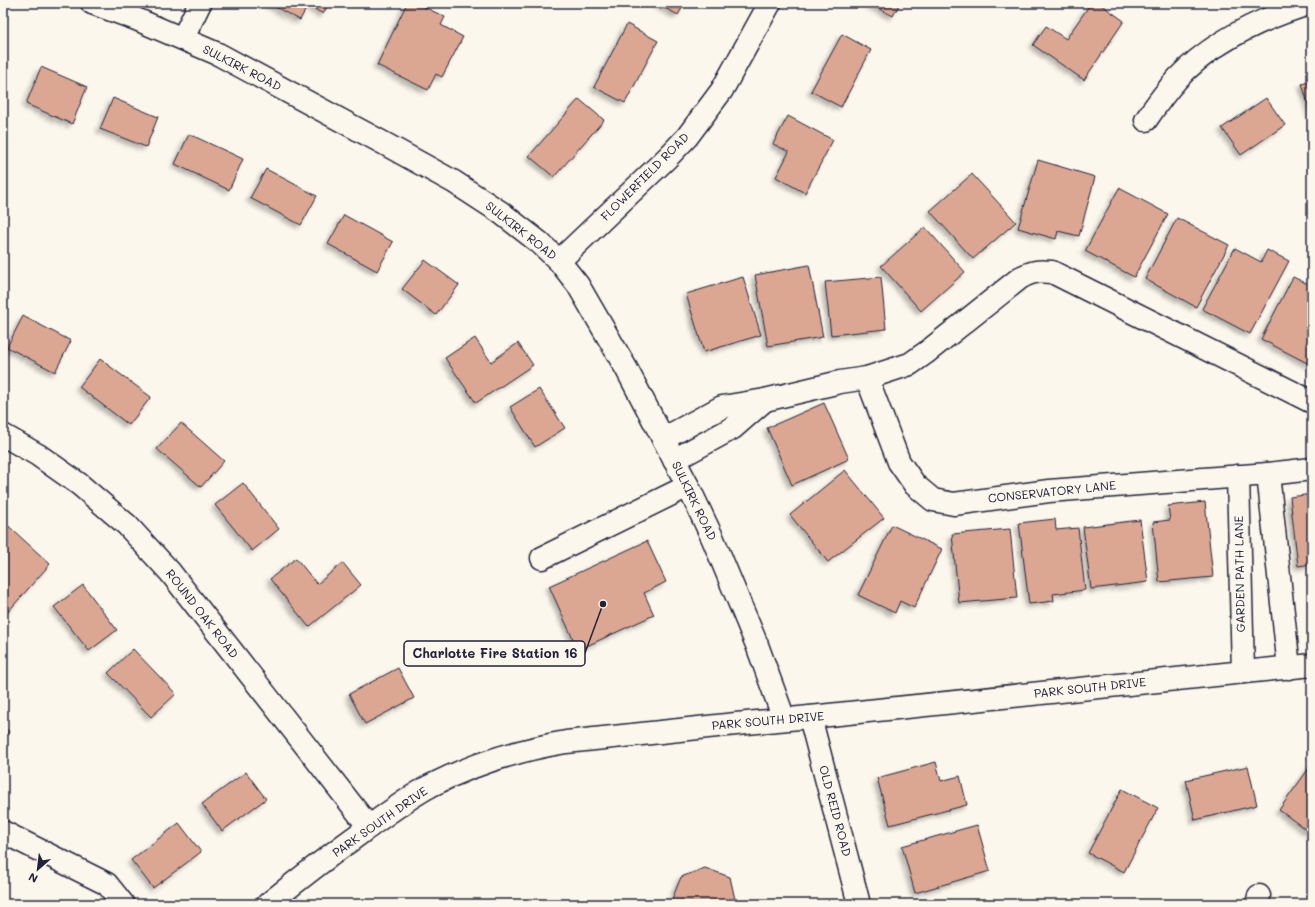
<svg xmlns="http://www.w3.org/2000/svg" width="1315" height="907" font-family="Mali,sans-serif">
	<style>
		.building { fill: #dca792; stroke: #22223b; filter: url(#shadow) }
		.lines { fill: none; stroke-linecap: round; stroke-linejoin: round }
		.minor-casing { stroke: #22223b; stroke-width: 25 }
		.minor { stroke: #fbf7ec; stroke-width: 22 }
		.labels { text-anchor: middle; stroke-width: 3.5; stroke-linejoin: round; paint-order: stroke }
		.street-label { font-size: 12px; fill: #22223b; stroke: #fbf7ec }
		.leader { fill: none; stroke: #22223b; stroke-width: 1.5 }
		.callout-dot { fill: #22223b; stroke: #fbf7ec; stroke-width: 1.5 }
		.callout { fill: #fbf7ec; stroke: #22223b; stroke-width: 1.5 }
		.callout-label { font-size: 13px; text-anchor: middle; font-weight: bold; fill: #22223b }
	</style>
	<defs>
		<filter id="shadow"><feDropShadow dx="-3.5" dy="3.5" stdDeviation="2" flood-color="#0004"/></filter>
	</defs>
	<rect width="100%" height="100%" fill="#fbf7ec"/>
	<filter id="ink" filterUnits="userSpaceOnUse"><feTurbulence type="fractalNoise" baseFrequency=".025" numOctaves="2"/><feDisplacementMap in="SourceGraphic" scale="8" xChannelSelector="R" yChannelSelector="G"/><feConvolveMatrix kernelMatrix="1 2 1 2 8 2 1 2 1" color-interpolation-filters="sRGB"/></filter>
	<g filter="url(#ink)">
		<!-- building -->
		<g class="building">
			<polygon points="268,3 329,3 323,14 308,5 300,20"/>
			<polygon points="407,3 416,3 445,17 441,25 463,37 442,77 436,74 428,90 377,65"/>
			<polygon points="655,3 685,3 678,15"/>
			<polygon points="868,3 900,3 893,16"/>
			<polygon points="1091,3 1099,3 1124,21 1084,80 1033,45 1046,26 1066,39"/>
			<polygon points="627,24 658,41 625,103 594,87"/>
			<polygon points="842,34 871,50 841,107 811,91"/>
			<polygon points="41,67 87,87 72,124 26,104"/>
			<polygon points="1312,81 1312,116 1302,84"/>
			<polygon points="113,98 158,117 146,147 100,129"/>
			<polygon points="1266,98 1285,125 1241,155 1222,128"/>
			<polygon points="579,99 604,120 554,177 529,156"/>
			<polygon points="788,116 833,140 805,193 776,177 789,152 773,144"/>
			<polygon points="189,134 243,159 229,190 175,164"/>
			<polygon points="1038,160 1095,177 1079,236 1058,231 1056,239 1018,228"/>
			<polygon points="266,169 317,196 301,225 250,198"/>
			<polygon points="972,174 1016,222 973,259 930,211"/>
			<polygon points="1119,188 1168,214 1134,277 1085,251"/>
			<polygon points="344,215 393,242 377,271 328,244"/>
			<polygon points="1177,218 1229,245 1196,307 1145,279"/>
			<polygon points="925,227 965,272 921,311 881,266"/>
			<polygon points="1235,248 1261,262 1267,250 1289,261 1250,334 1202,309"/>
			<polygon points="425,260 459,285 436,315 402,289"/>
			<polygon points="809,265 823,337 768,346 755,275"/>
			<polygon points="743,277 761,335 704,352 686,294"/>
			<polygon points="881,277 886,329 831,335 825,282"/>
			<polygon points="1293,277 1312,286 1311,365 1261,339"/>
			<polygon points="23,316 71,341 55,372 7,347"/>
			<polygon points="475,338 491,362 518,343 533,365 476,403 445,358"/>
			<polygon points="100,359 151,397 129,425 79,387"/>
			<polygon points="539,389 565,428 535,447 510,407"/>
			<polygon points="824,403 849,459 792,485 767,428"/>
			<polygon points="181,423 224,461 201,487 157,449"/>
			<polygon points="845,470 884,518 828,562 790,515"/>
			<polygon points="243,483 279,529 252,551 215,505"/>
			<polygon points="1312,494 1312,564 1298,566 1290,497"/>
			<polygon points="1205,502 1213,577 1159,582 1153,522 1170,520 1168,506"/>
			<polygon points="1055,519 1056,530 1078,528 1085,590 1053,594 1054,601 1029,604 1019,523"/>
			<polygon points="1140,520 1148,582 1091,589 1083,527"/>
			<polygon points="3,521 50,564 6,614 3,612"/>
			<polygon points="892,525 942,549 914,608 900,601 895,613 858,595"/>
			<polygon points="1010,529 1017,598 959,603 952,534"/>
			<polygon points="647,541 666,582 644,593 654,615 578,650 549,586"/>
			<polygon points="296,558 317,584 343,563 361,585 309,627 270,579"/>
			<polygon points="83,585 117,630 89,651 54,607"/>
			<polygon points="133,649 176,694 151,717 108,673"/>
			<polygon points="398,668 414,698 365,724 349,694"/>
			<polygon points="3,725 9,732 3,738"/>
			<polygon points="936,762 941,781 960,776 967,805 890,825 877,778"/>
			<polygon points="1312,764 1312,834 1279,810"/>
			<polygon points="1248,766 1257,805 1195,820 1186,780"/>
			<polygon points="246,772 266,799 222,831 202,804"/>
			<polygon points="1122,789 1158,808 1124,872 1088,853"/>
			<polygon points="179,823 201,852 153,888 131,860"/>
			<polygon points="977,825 990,871 915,893 902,846"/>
			<polygon points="705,868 730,877 736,904 670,904 681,877"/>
		</g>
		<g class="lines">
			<defs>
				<g id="minor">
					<polyline points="92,3 136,19 218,54 387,145 454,182 500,212 540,243 559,261 578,285 626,368 688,486 713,539 757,645 784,719"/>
					<polyline points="183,38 200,3"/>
					<path d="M 1146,120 C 1156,105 1166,91 1178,78 C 1214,40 1262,18 1312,3"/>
					<polyline points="559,261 667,158 687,137 722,90 770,3"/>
					<polyline points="867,378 899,462 915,485 933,500 954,504 1049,491 1268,474 1312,469"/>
					<polyline points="3,435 38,455 79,484 127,525 170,572 369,827"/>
					<path d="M 663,439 L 722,407 L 765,400 L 840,382 L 867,378 L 910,364 L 927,352 L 1020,278 C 1033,271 1037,271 1052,272 L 1312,402"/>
					<polyline points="674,460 733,428 765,400"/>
					<polyline points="1268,474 1289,668"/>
					<polyline points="1238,476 1243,672"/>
					<polyline points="542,558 688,486"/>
					<polyline points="810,717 859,904"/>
					<polyline points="3,832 107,884 123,904"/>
					<path d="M 268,904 C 299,879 330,855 362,832 C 384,816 406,799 430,786 C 473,764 518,750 566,742 L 736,724 L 810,717 L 1312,665"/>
					<polyline points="1257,904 1259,896"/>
				</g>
			</defs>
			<!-- minor casing -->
			<use href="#minor" class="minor-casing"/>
			<!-- minor -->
			<use href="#minor" class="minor"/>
		</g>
	</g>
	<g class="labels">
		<!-- street labels -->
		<g class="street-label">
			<text transform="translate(242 68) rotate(27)" y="4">SULKIRK ROAD</text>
			<text transform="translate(645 177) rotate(-45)" y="4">FLOWERFIELD ROAD</text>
			<text transform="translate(521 231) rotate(38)" y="4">SULKIRK ROAD</text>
			<text transform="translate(1052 492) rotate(-6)" y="4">CONSERVATORY LANE</text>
			<text transform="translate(694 501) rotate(64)" y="4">SULKIRK ROAD</text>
			<text transform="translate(1240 574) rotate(-91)" y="4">GARDEN PATH LANE</text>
			<text transform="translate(202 614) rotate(52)" y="4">ROUND OAK ROAD</text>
			<text transform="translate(1090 688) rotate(-6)" y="4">PARK SOUTH DRIVE</text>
			<text transform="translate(768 721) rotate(-5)" y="4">PARK SOUTH DRIVE</text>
			<text transform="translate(835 811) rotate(75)" y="4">OLD REID ROAD</text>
			<text transform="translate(380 822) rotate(-35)" y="4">PARK SOUTH DRIVE</text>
		</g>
	</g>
	<!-- callouts -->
	<path class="leader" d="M603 604L585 653"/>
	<circle class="callout-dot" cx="603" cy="604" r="4"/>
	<rect class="callout" x="404" y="641" width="181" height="25" rx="4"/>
	<g class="callout-label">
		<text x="495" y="658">Charlotte Fire Station 16</text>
	</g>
	<!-- margin -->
	<rect width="1315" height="907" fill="none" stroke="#fbf7ec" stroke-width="16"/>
	<rect x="8" y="8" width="1299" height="891" fill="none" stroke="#22223b" stroke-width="1.5" filter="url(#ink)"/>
	<!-- north arrow -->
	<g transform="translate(38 869) rotate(208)" stroke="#fbf7ec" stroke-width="3" paint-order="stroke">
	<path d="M0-3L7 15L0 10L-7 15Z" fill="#22223b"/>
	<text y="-6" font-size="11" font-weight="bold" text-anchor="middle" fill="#22223b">N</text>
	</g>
</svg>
